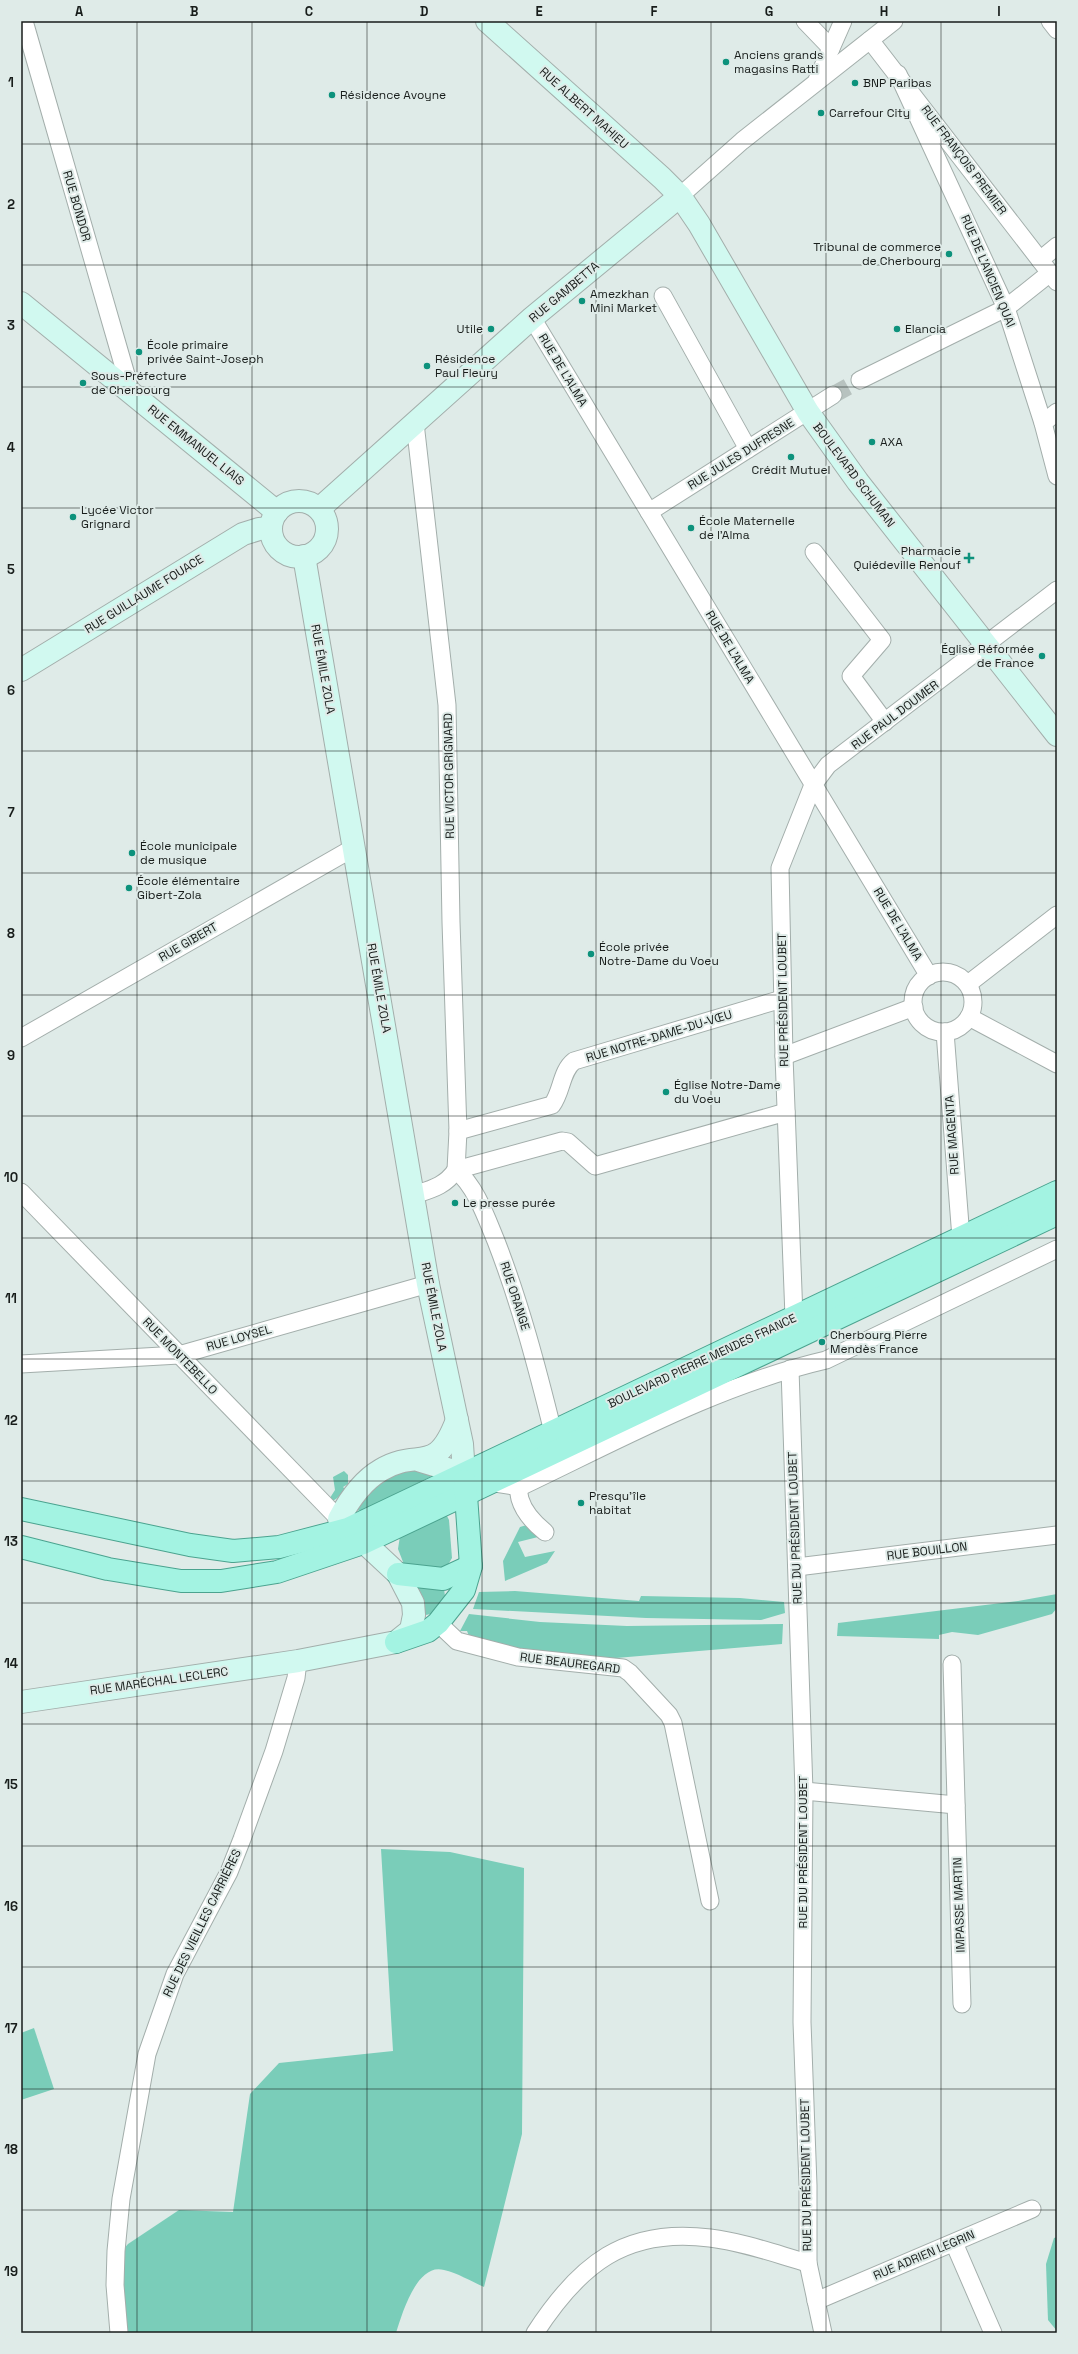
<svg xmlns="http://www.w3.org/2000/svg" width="1078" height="2354" font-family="'Space Grotesk',sans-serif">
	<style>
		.green { fill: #7acdb9 }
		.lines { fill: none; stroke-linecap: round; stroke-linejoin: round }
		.street-tunnel { stroke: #b7c2bf; stroke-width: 17; stroke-dasharray: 17 8; stroke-linecap: butt }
		.street-casing { stroke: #a3aeab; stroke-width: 19 }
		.secondary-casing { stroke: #a3aeab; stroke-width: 24 }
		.primary-casing { stroke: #4ba38f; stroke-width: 24 }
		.street { stroke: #fff; stroke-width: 17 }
		.secondary { stroke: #d1f9f0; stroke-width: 22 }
		.primary { stroke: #a3f3e2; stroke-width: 22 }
		.grid { fill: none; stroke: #181d1b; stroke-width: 1; stroke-opacity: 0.55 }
		.poi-dot { fill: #0d927c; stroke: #dfebe8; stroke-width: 1.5 }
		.labels { text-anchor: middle; stroke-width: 4; stroke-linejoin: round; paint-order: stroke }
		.poi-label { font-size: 12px; fill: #181d1b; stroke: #dfebe8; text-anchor: start }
		.street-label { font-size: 12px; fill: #181d1b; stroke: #dfebe8 }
		.neatline { fill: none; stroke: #181d1b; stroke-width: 1.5 }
		.grid-label { font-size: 13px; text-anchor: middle; font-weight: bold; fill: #181d1b }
	</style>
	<rect width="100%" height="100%" fill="#dfebe8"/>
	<!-- green -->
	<g class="green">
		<path d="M 422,1469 L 433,1474 L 432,1476 L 361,1511 L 355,1510 C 377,1482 385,1473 422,1469 Z"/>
		<path d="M 344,1471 L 348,1475 L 348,1484 L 343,1487 L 345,1489 C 340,1495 336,1502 328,1501 L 335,1490 L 333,1477 Z"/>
		<polygon points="441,1515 447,1516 449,1520 452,1558 446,1568 405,1567 398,1549 400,1536"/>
		<polygon points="530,1524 542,1536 518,1542 525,1557 555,1551 547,1563 505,1581 503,1561 520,1527"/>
		<polygon points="414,1586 444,1589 445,1596 435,1613 426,1615 423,1612"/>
		<polygon points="515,1591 639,1601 641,1596 740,1598 784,1602 785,1613 761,1620 646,1618 473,1609 479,1592"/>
		<polygon points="1057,1594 1057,1608 1052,1614 978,1635 952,1632 939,1635 939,1639 837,1636 838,1623 1018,1601"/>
		<polygon points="469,1614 540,1622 627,1626 783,1624 782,1644 616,1658 548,1657 469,1636 467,1631 460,1631"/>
		<path d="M 381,1849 L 450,1852 L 524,1868 L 522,2134 L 484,2287 C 471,2281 457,2273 444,2270 C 417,2262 402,2314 396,2333 L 127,2333 L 121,2252 L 128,2244 L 179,2210 L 233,2212 L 250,2094 L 279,2063 L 393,2051 Z"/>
		<polygon points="34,2028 54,2089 21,2100 21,2033"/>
		<polygon points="1057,2237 1057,2331 1048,2320 1046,2264 1054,2238"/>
	</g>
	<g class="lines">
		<!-- street-tunnel -->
		<polyline class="street-tunnel" points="833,395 860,380"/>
		<defs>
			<g id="street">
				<polyline points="24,21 131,392"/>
				<polyline points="805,21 831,48"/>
				<polyline points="1050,21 1057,30"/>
				<polyline points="870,40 1057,282"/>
				<polyline points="898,74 1006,308 1043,423 1057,476"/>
				<polyline points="817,80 843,21"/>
				<polyline points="680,196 742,141 894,21"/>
				<polyline points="1040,260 1057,246"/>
				<polyline points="663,296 748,449"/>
				<polyline points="532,318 929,976"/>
				<polyline points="860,380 1006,308 1050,273"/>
				<polyline points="415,423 447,705 451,922 458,1131 456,1170"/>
				<polyline points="1043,423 1057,412"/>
				<polyline points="649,512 833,395"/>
				<polyline points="814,552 882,640 851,676 885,722"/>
				<circle cx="943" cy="1002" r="30"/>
				<polyline points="968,984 1057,915"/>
				<polyline points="969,1017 1057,1064"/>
				<polyline points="945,1032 961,1238"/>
				<polyline points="21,1038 355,847"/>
				<polyline points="784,1056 914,1007"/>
				<path d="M 458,1131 L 552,1105 C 562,1092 561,1071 574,1061 L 782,999"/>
				<path d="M 456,1170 C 476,1187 486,1217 496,1241 C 520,1303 537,1367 553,1432"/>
				<polyline points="21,1192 339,1519"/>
				<path d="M 414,1195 C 432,1189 445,1186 456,1170 L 562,1141 L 568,1142 L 595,1166 L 786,1112"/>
				<polyline points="794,1317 784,1056 780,868 813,785 828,765 1057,590"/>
				<polyline points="21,1364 179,1355 428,1284"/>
				<polyline points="790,1369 804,1791 802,2022 808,2185 808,2263 823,2333"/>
				<path d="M 515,1477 C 519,1485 518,1491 520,1499 C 524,1513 534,1523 545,1532"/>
				<path d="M 489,1482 L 520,1487 C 619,1440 718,1385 826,1360 L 1057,1249"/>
				<polyline points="797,1567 1057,1535"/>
				<polyline points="438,1623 457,1641 518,1657 623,1668 630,1673 669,1715 673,1723 710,1901"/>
				<polyline points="952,1664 962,2004"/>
				<polyline points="804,1791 956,1805"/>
				<polyline points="954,2243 993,2333"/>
				<polyline points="816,2301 1032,2209"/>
				<polyline points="119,2333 115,2285 116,2251 121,2199 147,2054 175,1974 229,1872 242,1839 274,1751 296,1678 298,1661"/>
				<path d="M 535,2333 C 579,2265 625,2227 710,2238 C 743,2242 776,2254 808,2263"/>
			</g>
			<g id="secondary">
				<polyline points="487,21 662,178 680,196 699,224 808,412 858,482 1057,735"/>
				<polyline points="21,303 277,512"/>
				<circle cx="299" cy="529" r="28"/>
				<polyline points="319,509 532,318 680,196"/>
				<polyline points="304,556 428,1284 462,1444 464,1474 421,1461"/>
				<polyline points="21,670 243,534 259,529 271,528"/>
				<path d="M 21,1702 L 298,1661 L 396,1642 L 411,1630 L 414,1615 L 413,1603 L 398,1574 L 339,1519 C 349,1500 362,1481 381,1470 C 419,1447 435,1478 457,1420"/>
			</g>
			<g id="primary">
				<polyline points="21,1509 190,1545 233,1551 279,1547 348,1529 1057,1192"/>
				<polyline points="21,1547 108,1569 181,1581 221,1581 277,1572 363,1543 1057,1214"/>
				<polyline points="398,1574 443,1579 471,1566"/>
				<polyline points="396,1642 428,1631 438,1623 464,1590 471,1566 465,1481"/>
			</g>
		</defs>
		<!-- street casing -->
		<use href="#street" class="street-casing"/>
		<!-- secondary casing -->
		<use href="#secondary" class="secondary-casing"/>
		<!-- primary casing -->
		<use href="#primary" class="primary-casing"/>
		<!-- street -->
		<use href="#street" class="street"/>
		<!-- secondary -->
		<use href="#secondary" class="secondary"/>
		<!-- primary -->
		<use href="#primary" class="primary"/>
	</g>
	<!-- grid -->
	<path class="grid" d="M 137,21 L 137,2333M 252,21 L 252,2333M 367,21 L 367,2333M 482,21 L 482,2333M 596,21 L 596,2333M 711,21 L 711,2333M 826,21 L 826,2333M 941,21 L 941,2333M 21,144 L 1057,144M 21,265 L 1057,265M 21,387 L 1057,387M 21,508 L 1057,508M 21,630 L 1057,630M 21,751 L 1057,751M 21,873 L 1057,873M 21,995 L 1057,995M 21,1116 L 1057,1116M 21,1238 L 1057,1238M 21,1359 L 1057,1359M 21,1481 L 1057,1481M 21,1603 L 1057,1603M 21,1724 L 1057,1724M 21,1846 L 1057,1846M 21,1967 L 1057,1967M 21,2089 L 1057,2089M 21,2210 L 1057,2210"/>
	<!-- markers -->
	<g class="poi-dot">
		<circle cx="726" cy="62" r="4"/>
		<circle cx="855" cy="83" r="4"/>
		<circle cx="332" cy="95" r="4"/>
		<circle cx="821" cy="113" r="4"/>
		<circle cx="949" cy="254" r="4"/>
		<circle cx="582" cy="301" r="4"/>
		<circle cx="491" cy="329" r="4"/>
		<circle cx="897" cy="329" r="4"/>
		<circle cx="139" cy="352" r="4"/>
		<circle cx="427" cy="366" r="4"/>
		<circle cx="83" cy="383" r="4"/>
		<circle cx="872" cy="442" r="4"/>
		<circle cx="791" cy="457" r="4"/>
		<circle cx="73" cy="517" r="4"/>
		<circle cx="691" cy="528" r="4"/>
		<path d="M967 552h4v4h4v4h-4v4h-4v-4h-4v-4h4z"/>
		<circle cx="1042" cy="656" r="4"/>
		<circle cx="132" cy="853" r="4"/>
		<circle cx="129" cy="888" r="4"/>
		<circle cx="591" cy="954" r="4"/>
		<circle cx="666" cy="1092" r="4"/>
		<circle cx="455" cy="1203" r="4"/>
		<circle cx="822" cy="1342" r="4"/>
		<circle cx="581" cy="1503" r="4"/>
	</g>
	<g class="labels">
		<!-- poi labels -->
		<g class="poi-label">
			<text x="734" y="59">Anciens grands<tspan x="734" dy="14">magasins Ratti</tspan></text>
			<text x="863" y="87">BNP Paribas</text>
			<text x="340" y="99">Résidence Avoyne</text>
			<text x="829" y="117">Carrefour City</text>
			<text x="941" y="251" text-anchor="end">Tribunal de commerce<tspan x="941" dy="14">de Cherbourg</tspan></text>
			<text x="590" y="298">Amezkhan<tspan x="590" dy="14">Mini Market</tspan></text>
			<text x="483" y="333" text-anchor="end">Utile</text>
			<text x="905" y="333">Elancia</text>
			<text x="147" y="349">École primaire<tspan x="147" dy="14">privée Saint-Joseph</tspan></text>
			<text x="435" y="363">Résidence<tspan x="435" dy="14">Paul Fleury</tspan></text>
			<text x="91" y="380">Sous-Préfecture<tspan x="91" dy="14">de Cherbourg</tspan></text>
			<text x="880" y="446">AXA</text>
			<text x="791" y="474" text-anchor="middle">Crédit Mutuel</text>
			<text x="81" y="514">Lycée Victor<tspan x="81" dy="14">Grignard</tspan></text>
			<text x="699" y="525">École Maternelle<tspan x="699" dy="14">de l'Alma</tspan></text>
			<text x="961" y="555" text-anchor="end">Pharmacie<tspan x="961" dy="14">Quiédeville Renouf</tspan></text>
			<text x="1034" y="653" text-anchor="end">Église Réformée<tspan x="1034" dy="14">de France</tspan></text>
			<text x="140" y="850">École municipale<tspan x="140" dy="14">de musique</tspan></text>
			<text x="137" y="885">École élémentaire<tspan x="137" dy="14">Gibert-Zola</tspan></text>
			<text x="599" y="951">École privée<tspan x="599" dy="14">Notre-Dame du Voeu</tspan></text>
			<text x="674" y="1089">Église Notre-Dame<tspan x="674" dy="14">du Voeu</tspan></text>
			<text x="463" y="1207">Le presse purée</text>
			<text x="830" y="1339">Cherbourg Pierre<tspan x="830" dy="14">Mendès France</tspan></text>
			<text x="589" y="1500">Presqu'île<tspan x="589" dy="14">habitat</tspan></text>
		</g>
		<!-- street labels -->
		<g class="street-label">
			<text transform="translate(584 108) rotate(42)" y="4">RUE ALBERT MAHIEU</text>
			<text transform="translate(964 160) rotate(53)" y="4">RUE FRANÇOIS PREMIER</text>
			<text transform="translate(77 206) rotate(74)" y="4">RUE BONDOR</text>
			<text transform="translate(988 271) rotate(67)" y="4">RUE DE L'ANCIEN QUAI</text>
			<text transform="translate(564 292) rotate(-40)" y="4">RUE GAMBETTA</text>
			<text transform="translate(563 370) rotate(59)" y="4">RUE DE L'ALMA</text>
			<text transform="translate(196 445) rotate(39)" y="4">RUE EMMANUEL LIAIS</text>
			<text transform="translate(741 454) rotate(-32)" y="4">RUE JULES DUFRESNE</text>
			<text transform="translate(854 475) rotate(53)" y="4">BOULEVARD SCHUMAN</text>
			<text transform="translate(144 594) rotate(-32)" y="4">RUE GUILLAUME FOUACE</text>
			<text transform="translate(730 647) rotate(59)" y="4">RUE DE L'ALMA</text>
			<text transform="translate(323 669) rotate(80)" y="4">RUE ÉMILE ZOLA</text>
			<text transform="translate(895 715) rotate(-37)" y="4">RUE PAUL DOUMER</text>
			<text transform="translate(449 776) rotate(-91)" y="4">RUE VICTOR GRIGNARD</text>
			<text transform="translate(898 924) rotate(59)" y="4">RUE DE L'ALMA</text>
			<text transform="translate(188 942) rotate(-30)" y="4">RUE GIBERT</text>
			<text transform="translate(379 988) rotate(80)" y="4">RUE ÉMILE ZOLA</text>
			<text transform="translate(783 1000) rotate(-91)" y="4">RUE PRÉSIDENT LOUBET</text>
			<text transform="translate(659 1036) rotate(-17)" y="4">RUE NOTRE-DAME-DU-VŒU</text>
			<text transform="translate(952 1135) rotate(-94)" y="4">RUE MAGENTA</text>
			<text transform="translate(515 1296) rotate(72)" y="4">RUE ORANGE</text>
			<text transform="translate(434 1307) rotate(79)" y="4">RUE ÉMILE ZOLA</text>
			<text transform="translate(239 1338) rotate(-16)" y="4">RUE LOYSEL</text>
			<text transform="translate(180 1356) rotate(46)" y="4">RUE MONTEBELLO</text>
			<text transform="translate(702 1361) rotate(-25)" y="4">BOULEVARD PIERRE MENDES FRANCE</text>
			<text transform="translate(795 1528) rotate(-92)" y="4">RUE DU PRÉSIDENT LOUBET</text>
			<text transform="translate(927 1551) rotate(-7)" y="4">RUE BOUILLON</text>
			<text transform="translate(570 1663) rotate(7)" y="4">RUE BEAUREGARD</text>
			<text transform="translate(159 1681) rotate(-8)" y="4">RUE MARÉCHAL LECLERC</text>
			<text transform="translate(803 1852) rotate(-90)" y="4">RUE DU PRÉSIDENT LOUBET</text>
			<text transform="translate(959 1905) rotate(-92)" y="4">IMPASSE MARTIN</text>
			<text transform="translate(202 1923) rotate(-64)" y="4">RUE DES VIEILLES CARRIÈRES</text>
			<text transform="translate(806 2175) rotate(-91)" y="4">RUE DU PRÉSIDENT LOUBET</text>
			<text transform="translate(924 2255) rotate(-23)" y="4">RUE ADRIEN LEGRIN</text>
		</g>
	</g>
	<!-- border -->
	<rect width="1078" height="2354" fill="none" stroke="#dfebe8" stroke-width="44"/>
	<rect x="22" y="22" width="1034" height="2310" class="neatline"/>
	<g class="grid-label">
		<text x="79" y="16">A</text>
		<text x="194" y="16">B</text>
		<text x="309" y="16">C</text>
		<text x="424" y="16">D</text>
		<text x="539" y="16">E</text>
		<text x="654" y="16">F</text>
		<text x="769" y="16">G</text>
		<text x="884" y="16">H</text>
		<text x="999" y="16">I</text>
		<text x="11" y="87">1</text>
		<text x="11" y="209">2</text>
		<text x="11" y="330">3</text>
		<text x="11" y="452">4</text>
		<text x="11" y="574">5</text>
		<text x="11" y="695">6</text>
		<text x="11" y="817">7</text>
		<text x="11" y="938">8</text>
		<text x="11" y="1060">9</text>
		<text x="11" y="1182">10</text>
		<text x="11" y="1303">11</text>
		<text x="11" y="1425">12</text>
		<text x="11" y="1546">13</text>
		<text x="11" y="1668">14</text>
		<text x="11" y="1789">15</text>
		<text x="11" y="1911">16</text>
		<text x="11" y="2033">17</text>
		<text x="11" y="2154">18</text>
		<text x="11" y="2276">19</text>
	</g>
</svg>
